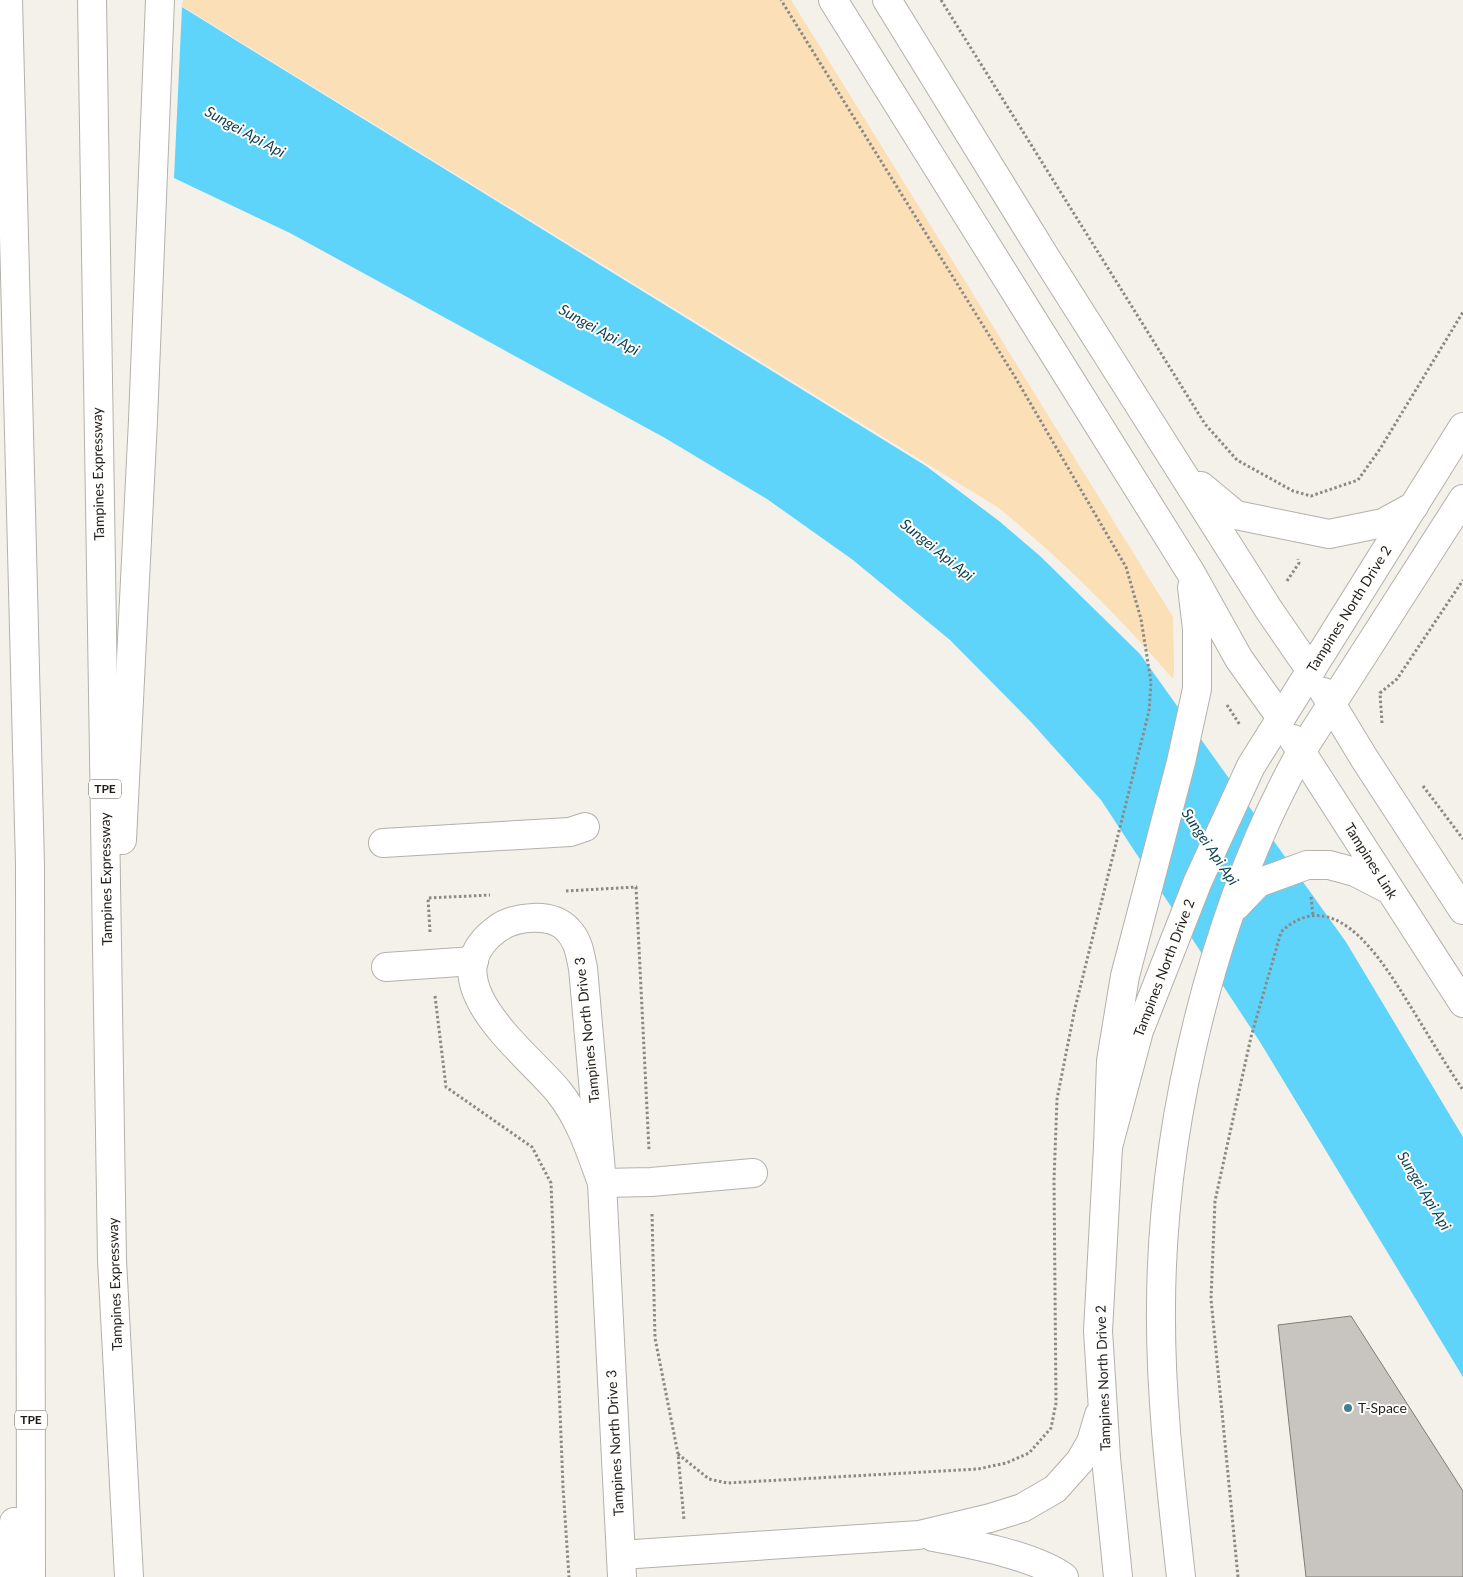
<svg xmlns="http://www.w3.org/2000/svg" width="1463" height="1577" font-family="Lato,sans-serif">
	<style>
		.green { fill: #fadfb7 }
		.water { fill: #5fd4fb }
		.building { fill: #c8c4bf; stroke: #807c77 }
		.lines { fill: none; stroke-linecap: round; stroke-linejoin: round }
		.minor-casing { stroke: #b4b1ab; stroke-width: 30 }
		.highway-casing { stroke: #b4b1ab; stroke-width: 30 }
		.path { stroke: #8c8985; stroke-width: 3; stroke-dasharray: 2.5 2.5; stroke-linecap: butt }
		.minor { stroke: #fff; stroke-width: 28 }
		.highway { stroke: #fff; stroke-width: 28 }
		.poi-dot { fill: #417f95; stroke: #fffefd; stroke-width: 2 }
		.labels { text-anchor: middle; stroke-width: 4; stroke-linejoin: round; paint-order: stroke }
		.shield { fill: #fffefd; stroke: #646260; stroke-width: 1 }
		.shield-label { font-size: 12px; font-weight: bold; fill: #211f1d }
		.street-label { font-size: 14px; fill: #211f1d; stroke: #fffefd }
		.poi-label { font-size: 14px; fill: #211f1d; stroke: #fffefd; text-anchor: start }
		.water-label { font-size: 15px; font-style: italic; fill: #0f4353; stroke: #fffefd }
	</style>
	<rect width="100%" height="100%" fill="#f4f0ea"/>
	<!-- green -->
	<path class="green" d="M 183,0 L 791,0 L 1173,617 L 1174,670 L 1173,679 C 1120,617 1062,560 999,508 L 182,6 Z"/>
	<!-- water -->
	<polygon class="water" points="182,7 926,466 999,521 1040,556 1140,654 1346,942 1463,1137 1463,1377 1260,1042 1101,800 1031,722 950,640 853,560 767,499 665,438 290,233 174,178"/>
	<!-- building -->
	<polygon class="building" points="1351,1316 1463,1491 1463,1577 1306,1577 1278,1325"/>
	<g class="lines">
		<defs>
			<g id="minor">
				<polyline points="1324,692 1364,758 1463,910"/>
				<polyline points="1293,739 1463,1003"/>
				<polyline points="383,843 570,832 585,827"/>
				<polyline points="1236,906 1258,883 1307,865 1329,865 1355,872 1388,889"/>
				<polyline points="386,967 474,961"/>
				<path d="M 602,1183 C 590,1150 580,1118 558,1091 C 525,1051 427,980 497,929 C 515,916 552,912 568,930 C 579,941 580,955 583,968 L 602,1183 L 622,1577"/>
				<polyline points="602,1183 651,1182 753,1173"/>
				<path d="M 933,1537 C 971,1544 1032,1555 1064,1577"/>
				<polyline points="621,1555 919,1535 990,1518 1022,1508 1055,1489 1080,1461 1091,1442 1099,1415"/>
				<polyline points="1118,1577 1106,1458 1098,1331 1108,1147 1139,1031 1198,881 1251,766 1463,427"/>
				<path d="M 1181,1577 C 1171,1487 1160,1396 1161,1305 C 1162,1124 1213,910 1301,752 L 1463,499"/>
			</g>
			<g id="highway">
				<polyline points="8,0 30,865 31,1577"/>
				<polyline points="92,0 112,1260 129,1577"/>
				<polyline points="833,0 1191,573 1239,659 1281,718"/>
				<polyline points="887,0 1046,258 1269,610 1311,671"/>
				<polyline points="1201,486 1236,515 1329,534 1383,523 1414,506"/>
				<polyline points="122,840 143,420 160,0"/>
				<polyline points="1108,1147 1111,1061 1125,976 1181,762 1197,689 1197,629 1192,587"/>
				<polyline points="10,1577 14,1522"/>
			</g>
		</defs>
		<!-- minor casing -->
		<use href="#minor" class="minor-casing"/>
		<!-- highway casing -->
		<use href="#highway" class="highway-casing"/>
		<!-- path -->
		<g class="path">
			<polyline points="941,0 1205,424 1237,460 1293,491 1311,496 1358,480 1380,449 1463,312"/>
			<polyline points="1287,581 1299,563 1298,559"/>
			<polyline points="1227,705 1240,725"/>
			<polyline points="1382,723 1380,693 1397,679 1463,580"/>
			<polyline points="1423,786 1463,839"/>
			<polyline points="566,891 636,887 649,1150"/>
			<polyline points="1311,897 1313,915"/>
			<polyline points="430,932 428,898 490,895"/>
			<polyline points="435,996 446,1087 532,1147 551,1183 563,1487 569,1577"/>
			<polyline points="652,1214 655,1338 678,1454 684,1520"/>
			<polyline points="678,1454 709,1479 727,1483 978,1469 1006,1463 1029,1453 1051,1428 1056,1403 1054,1180 1057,1099 1075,1008 1149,711 1151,682 1141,619 1126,567 1015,377 781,0"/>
			<path d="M 1238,1577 L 1211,1299 L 1215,1201 L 1251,1037 L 1281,932 C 1338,878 1388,971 1414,1012 C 1430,1038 1446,1065 1463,1090"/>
		</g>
		<!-- minor -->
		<use href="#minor" class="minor"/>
		<!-- highway -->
		<use href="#highway" class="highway"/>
	</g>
	<!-- markers -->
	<circle class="poi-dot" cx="1348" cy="1408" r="5"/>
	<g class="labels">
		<!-- shield labels -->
		<g class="shield">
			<rect x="89" y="779.5" width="32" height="19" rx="4"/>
			<rect x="15" y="1410.5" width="32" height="19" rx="4"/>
		</g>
		<g class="shield-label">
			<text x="105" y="793">TPE</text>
			<text x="31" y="1424">TPE</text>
		</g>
		<!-- street labels -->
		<g class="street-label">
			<text transform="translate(98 474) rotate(-91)" y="5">Tampines Expressway</text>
			<text transform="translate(1349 609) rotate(-58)" y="5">Tampines North Drive 2</text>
			<text transform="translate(1371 861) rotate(58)" y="5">Tampines Link</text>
			<text transform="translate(106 879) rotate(-91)" y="5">Tampines Expressway</text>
			<text transform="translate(1164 968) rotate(-69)" y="5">Tampines North Drive 2</text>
			<text transform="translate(587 1030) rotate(-96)" y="5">Tampines North Drive 3</text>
			<text transform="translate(115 1284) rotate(-92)" y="5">Tampines Expressway</text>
			<text transform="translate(1103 1378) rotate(-92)" y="5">Tampines North Drive 2</text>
			<text transform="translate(615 1443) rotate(-93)" y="5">Tampines North Drive 3</text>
		</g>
		<!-- poi labels -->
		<g class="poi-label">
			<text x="1358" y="1413">T-Space</text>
		</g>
		<!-- water labels -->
		<g class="water-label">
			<text transform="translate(245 132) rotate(29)" y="5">Sungei Api Api</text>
			<text transform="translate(599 330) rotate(29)" y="5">Sungei Api Api</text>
			<text transform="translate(937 550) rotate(39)" y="5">Sungei Api Api</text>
			<text transform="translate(1210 847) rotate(56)" y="5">Sungei Api Api</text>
			<text transform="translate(1424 1191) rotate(59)" y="5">Sungei Api Api</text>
		</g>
	</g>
</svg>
